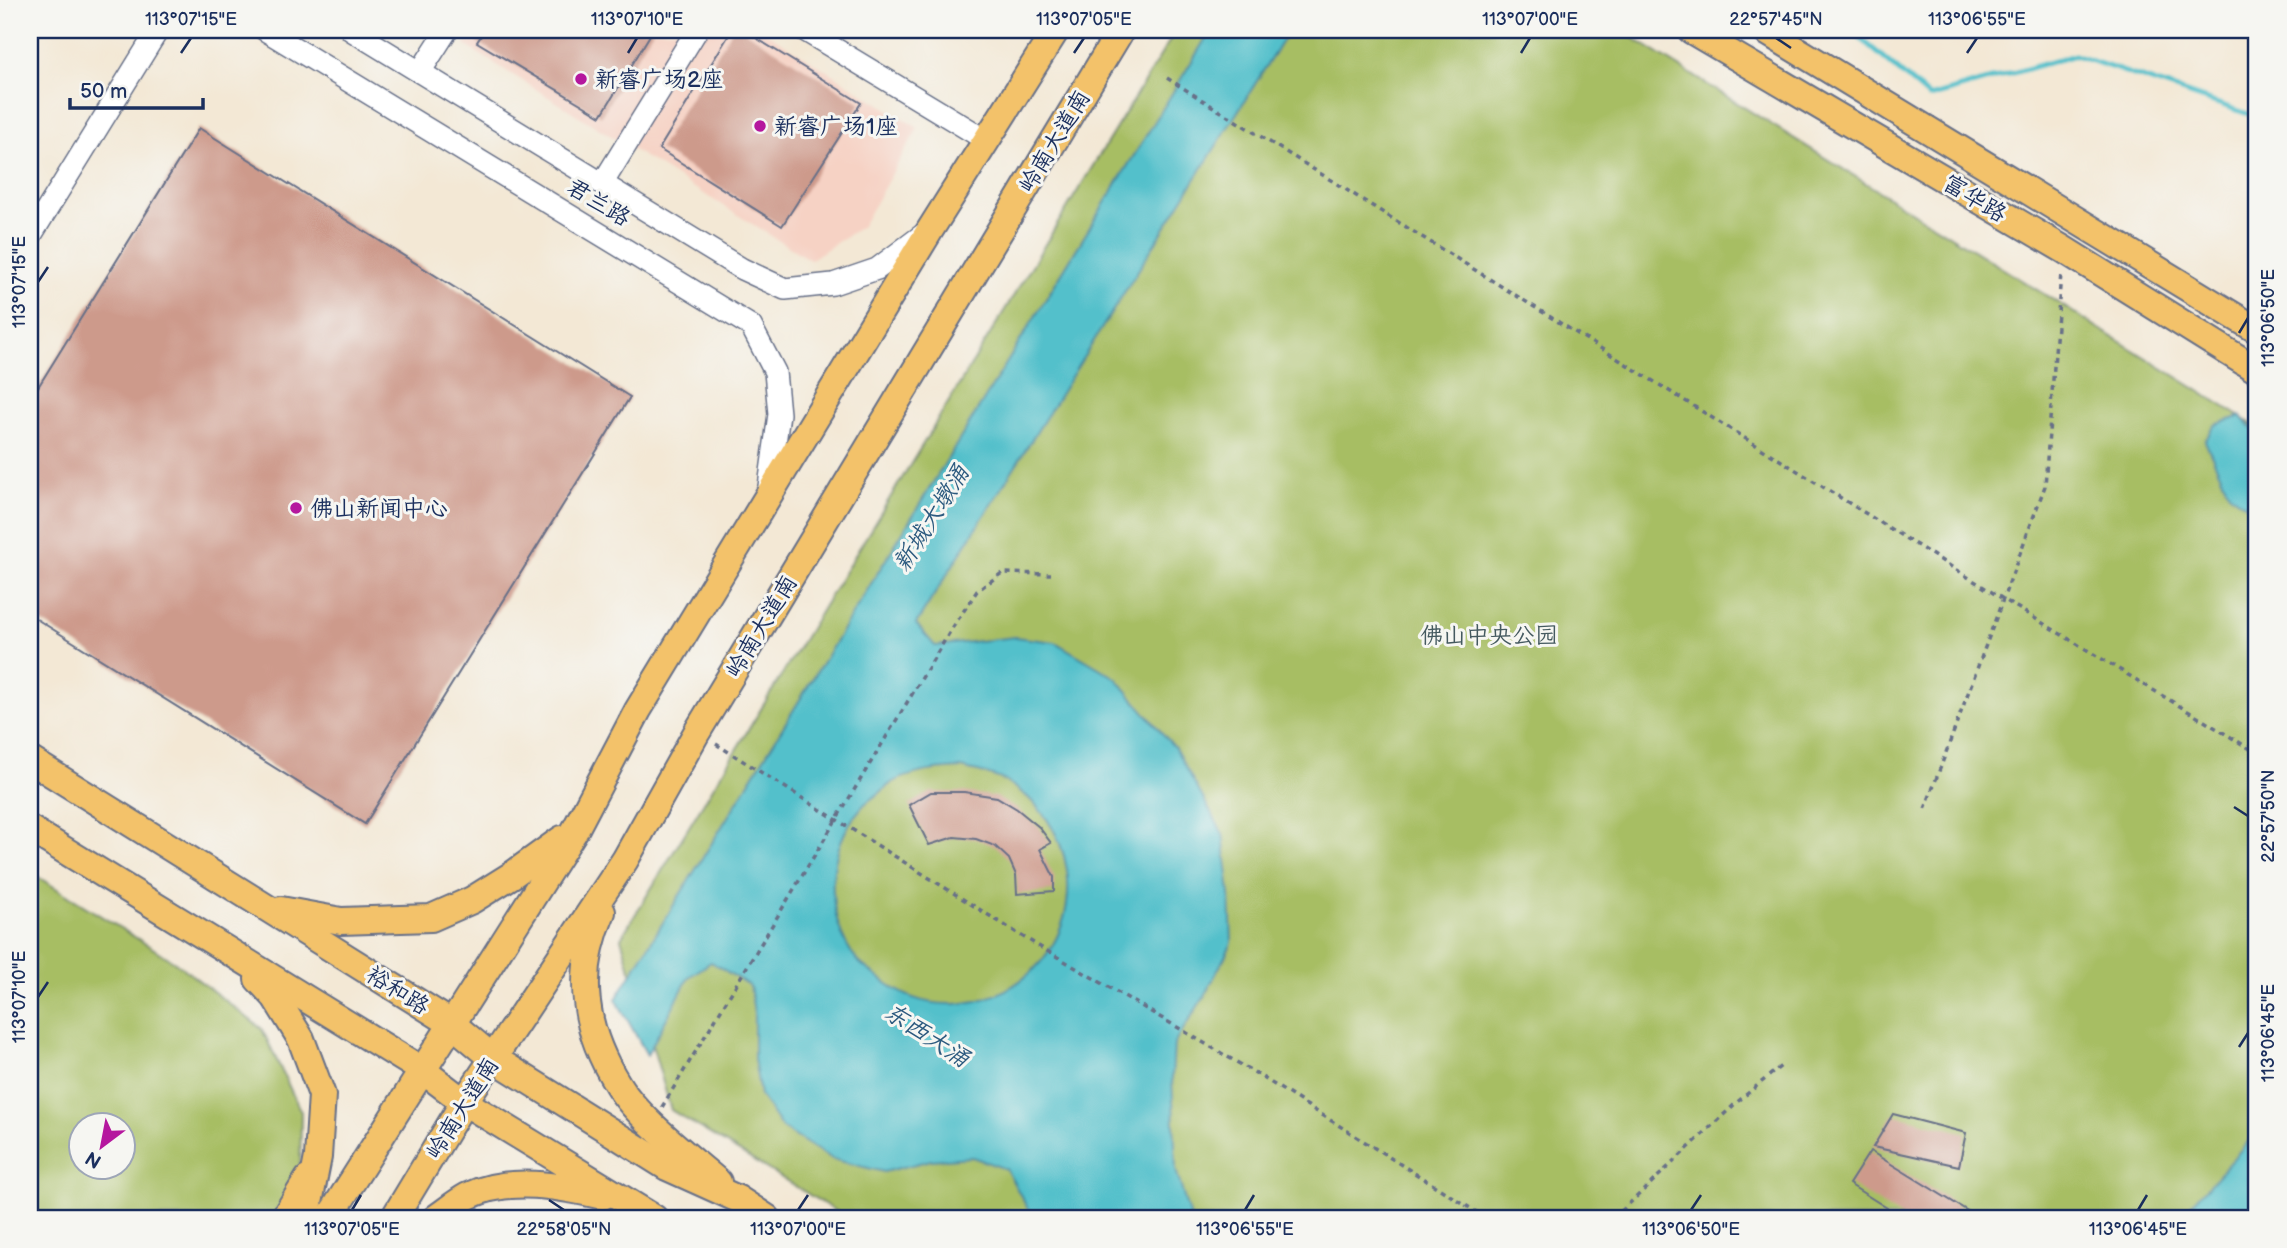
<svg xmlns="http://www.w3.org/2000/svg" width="2287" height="1248" font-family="'Balsamiq Sans','LXGW WenKai TC',sans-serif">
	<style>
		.built { fill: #f6d2c4 }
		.green { fill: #a7be63; stroke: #617660; stroke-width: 2; fill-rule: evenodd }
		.water { fill: #53c0cb; stroke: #377894; stroke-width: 2; fill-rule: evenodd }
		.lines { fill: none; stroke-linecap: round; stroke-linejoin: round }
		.stream { stroke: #53c0cb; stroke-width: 5 }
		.building { fill: #cd9a8b }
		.minor-casing { stroke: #677088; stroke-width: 24 }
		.major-casing { stroke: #677088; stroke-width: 30 }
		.path { stroke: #677088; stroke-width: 3.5; stroke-dasharray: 5 5; stroke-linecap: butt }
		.minor { stroke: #fff; stroke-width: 21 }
		.major { stroke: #f3c26a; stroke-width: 26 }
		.ticks { fill: none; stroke: #1b2f5e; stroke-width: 2.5 }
		.poi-dot { fill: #b5179e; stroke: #f6f6f2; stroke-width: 2.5 }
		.labels { text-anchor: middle; stroke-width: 6; stroke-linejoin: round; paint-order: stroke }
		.poi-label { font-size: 23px; fill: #1b2f5e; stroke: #f6f6f2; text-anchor: start }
		.street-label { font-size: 23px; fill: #1b2f5e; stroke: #f6f6f2 }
		.park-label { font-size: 23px; fill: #455a60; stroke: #f6f6f2 }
		.water-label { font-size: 24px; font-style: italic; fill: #2c5a7f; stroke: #f6f6f2 }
		.neatline { fill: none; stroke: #1b2f5e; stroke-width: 2.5 }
		.ticks-label { font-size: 18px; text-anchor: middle; fill: #1b2f5e }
	</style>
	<rect width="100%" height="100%" fill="#f6f6f2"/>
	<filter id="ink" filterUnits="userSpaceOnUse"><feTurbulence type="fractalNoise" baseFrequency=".0143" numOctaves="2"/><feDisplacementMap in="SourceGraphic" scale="14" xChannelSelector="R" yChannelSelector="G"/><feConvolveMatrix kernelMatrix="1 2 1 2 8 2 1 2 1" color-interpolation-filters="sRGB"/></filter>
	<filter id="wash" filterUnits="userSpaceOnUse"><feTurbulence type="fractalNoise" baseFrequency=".00686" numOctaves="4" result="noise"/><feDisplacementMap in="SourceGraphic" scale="28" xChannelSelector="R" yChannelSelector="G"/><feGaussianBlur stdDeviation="1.57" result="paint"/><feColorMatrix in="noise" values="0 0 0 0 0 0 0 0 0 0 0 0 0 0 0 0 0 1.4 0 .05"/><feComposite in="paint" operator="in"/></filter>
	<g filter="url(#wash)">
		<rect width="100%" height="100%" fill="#f3e8d5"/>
		<!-- built -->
		<polygon class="built" points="475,30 762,30 918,128 862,226 810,260 465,45"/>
		<!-- green -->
		<g class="green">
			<polygon points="1176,30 1620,30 2257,427 2257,1218 847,1218 671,1110 621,938"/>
			<path d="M 30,872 L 175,962 L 262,1029 L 301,1112 L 300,1180 L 277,1218 L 30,1218 ZM 80,1126 L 122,1126 L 122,1168 L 80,1168 Z"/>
		</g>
		<!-- water -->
		<g class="water">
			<path d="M 1211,30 L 1289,30 L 916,624 L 935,646 L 1015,637 L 1055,642 L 1116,678 L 1175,748 L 1223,834 L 1230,894 L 1232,943 L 1205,995 L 1174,1044 L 1172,1078 L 1176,1170 L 1190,1218 L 1033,1218 L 1006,1169 L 972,1157 L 931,1160 L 884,1172 L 832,1159 L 782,1128 L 760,1095 L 754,1059 L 754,1013 L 750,986 L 711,962 L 689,977 L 647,1055 L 616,999 ZM 962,768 C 975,772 991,774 1003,780 C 1076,819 1091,916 1031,972 C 1009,992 985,1002 955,1004 C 923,1005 901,996 877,976 C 871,971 862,966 857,960 C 823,917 825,848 862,807 C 866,802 873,798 878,794 C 884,790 889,784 895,781 C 917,771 939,769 962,768 Z"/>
			<polygon points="2241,416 2257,433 2257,509 2252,509 2229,493 2205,441 2215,425"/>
			<polygon points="2257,1132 2257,1215 2255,1218 2179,1218"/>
		</g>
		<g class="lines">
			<!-- stream -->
			<polyline class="stream" points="1851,30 1929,97 2075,55 2257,117"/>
		</g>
		<g id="blocks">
			<!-- building -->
			<g class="building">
				<polygon points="485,30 653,30 601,116 477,42"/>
				<polygon points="732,30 743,30 861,103 782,226 659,149"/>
				<polygon points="199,128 630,397 365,824 30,615 30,400"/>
				<polygon points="931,792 964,792 997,797 1017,809 1039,827 1051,843 1040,849 1054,877 1054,891 1017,894 1016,875 1009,859 995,846 976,839 954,837 929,845 909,805"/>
				<polygon points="1893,1114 1966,1133 1959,1166 1873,1147"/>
				<polygon points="1870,1151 1979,1218 1903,1218 1849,1184"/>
			</g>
		</g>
	</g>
	<g filter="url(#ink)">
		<use href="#blocks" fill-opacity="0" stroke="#677088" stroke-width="2"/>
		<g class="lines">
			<defs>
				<g id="minor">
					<polyline points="265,30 751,326 775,372 779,414 768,494"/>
					<polyline points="351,30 742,269 785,289 833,284 877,269 925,233"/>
					<polyline points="804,30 986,140"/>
					<polyline points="420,72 447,30"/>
					<polyline points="602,184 697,30"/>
					<polyline points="30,237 158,30"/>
				</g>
				<g id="major">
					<polyline points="1691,30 2063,249 2257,370"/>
					<polyline points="1764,30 2257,330"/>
					<polyline points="30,760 451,1023 493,1058 667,1167 738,1199 767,1218"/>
					<polyline points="30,829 422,1070 464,1102 654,1218"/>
					<polyline points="281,910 341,921 431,918 472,900 512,875 562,839"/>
					<path d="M 602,912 C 575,973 583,1029 618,1085 C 638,1118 688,1156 718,1182"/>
					<polyline points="258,979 275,997 301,1039 322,1095 318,1157 306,1218"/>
					<polyline points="284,1218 308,1179"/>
					<polyline points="329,1218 575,830 638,710 930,230 1056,30"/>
					<polyline points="394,1218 464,1102 625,860 697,732 1121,30"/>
					<path d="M 436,1218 C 446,1211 457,1202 468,1196 C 509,1176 560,1186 603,1196"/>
				</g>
			</defs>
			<!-- minor casing -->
			<use href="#minor" class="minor-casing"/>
			<!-- major casing -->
			<use href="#major" class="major-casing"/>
			<!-- path -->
			<g class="path">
				<polyline points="1167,78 2003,599 2257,753"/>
				<polyline points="716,744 1025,938 1257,1074 1486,1218"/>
				<polyline points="1925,809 2045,486 2061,273"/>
				<polyline points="662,1107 951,630 977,591 1002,573 1051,574"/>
				<polyline points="1614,1218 1736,1103 1781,1066"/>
			</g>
			<!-- minor -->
			<use href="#minor" class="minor"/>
			<!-- major -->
			<use href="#major" class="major"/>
		</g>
	</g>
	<!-- ticks -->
	<path class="ticks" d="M 1776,38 L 1791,48M 181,53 L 191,38M 628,53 L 637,38M 1074,53 L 1084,38M 1521,53 L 1530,38M 1967,53 L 1977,38M 38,282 L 48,267M 2239,333 L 2248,318M 2234,807 L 2248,816M 38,997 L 48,982M 2239,1047 L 2248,1033M 549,1200 L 564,1210M 352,1210 L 361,1195M 798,1210 L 808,1195M 1245,1210 L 1254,1195M 1691,1210 L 1701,1195M 2138,1210 L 2147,1195"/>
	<!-- markers -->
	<g class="poi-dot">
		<circle cx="581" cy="79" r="7"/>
		<circle cx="760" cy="126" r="7"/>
		<circle cx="296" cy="508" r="7"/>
	</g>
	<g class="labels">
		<!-- poi labels -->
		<g class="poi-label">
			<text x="595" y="87">新睿广场2座</text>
			<text x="774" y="134">新睿广场1座</text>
			<text x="310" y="516">佛山新闻中心</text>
		</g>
		<!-- street labels -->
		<g class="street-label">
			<text transform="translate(1054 141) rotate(-59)" y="8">岭南大道南</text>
			<text transform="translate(1975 198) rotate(31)" y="8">富华路</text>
			<text transform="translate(599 202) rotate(31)" y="8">君兰路</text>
			<text transform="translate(761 626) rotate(-59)" y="8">岭南大道南</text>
			<text transform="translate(398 990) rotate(32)" y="8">裕和路</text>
			<text transform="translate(462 1108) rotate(-58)" y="8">岭南大道南</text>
		</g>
		<!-- park labels -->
		<g class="park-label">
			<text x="1489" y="643">佛山中央公园</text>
		</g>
		<!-- water labels -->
		<g class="water-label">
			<text transform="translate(931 518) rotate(-58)" y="8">新城大墩涌</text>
			<text transform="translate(927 1035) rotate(33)" y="8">东西大涌</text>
		</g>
	</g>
	<!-- margin -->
	<rect width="2287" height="1248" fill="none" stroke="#f6f6f2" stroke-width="77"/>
	<!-- north arrow -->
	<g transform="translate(102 1146) rotate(212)"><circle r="33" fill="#f6f6f2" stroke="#9ea6b7" stroke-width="2"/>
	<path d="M0-5L12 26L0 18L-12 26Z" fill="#b5179e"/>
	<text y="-10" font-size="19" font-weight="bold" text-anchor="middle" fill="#1b2f5e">N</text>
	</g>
	<!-- scale -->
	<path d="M70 98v10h133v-10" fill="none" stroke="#1b2f5e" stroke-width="3.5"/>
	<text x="80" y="98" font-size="21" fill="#1b2f5e" stroke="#f6f6f2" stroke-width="5" paint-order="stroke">50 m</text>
	<rect x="38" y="38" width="2210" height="1172" class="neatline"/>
	<g class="ticks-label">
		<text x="191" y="25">113°07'15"E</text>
		<text x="637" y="25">113°07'10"E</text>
		<text x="1084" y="25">113°07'05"E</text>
		<text x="1530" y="25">113°07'00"E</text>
		<text x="1776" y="25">22°57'45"N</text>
		<text x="1977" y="25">113°06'55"E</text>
		<text transform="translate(19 282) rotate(-90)" y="6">113°07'15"E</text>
		<text transform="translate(2268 318) rotate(-90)" y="6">113°06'50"E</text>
		<text transform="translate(2268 816) rotate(-90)" y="6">22°57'50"N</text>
		<text transform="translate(19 997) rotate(-90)" y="6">113°07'10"E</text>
		<text transform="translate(2268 1033) rotate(-90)" y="6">113°06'45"E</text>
		<text x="352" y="1235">113°07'05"E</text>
		<text x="564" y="1235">22°58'05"N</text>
		<text x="798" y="1235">113°07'00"E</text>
		<text x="1245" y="1235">113°06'55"E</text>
		<text x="1691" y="1235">113°06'50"E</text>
		<text x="2138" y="1235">113°06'45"E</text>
	</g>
</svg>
